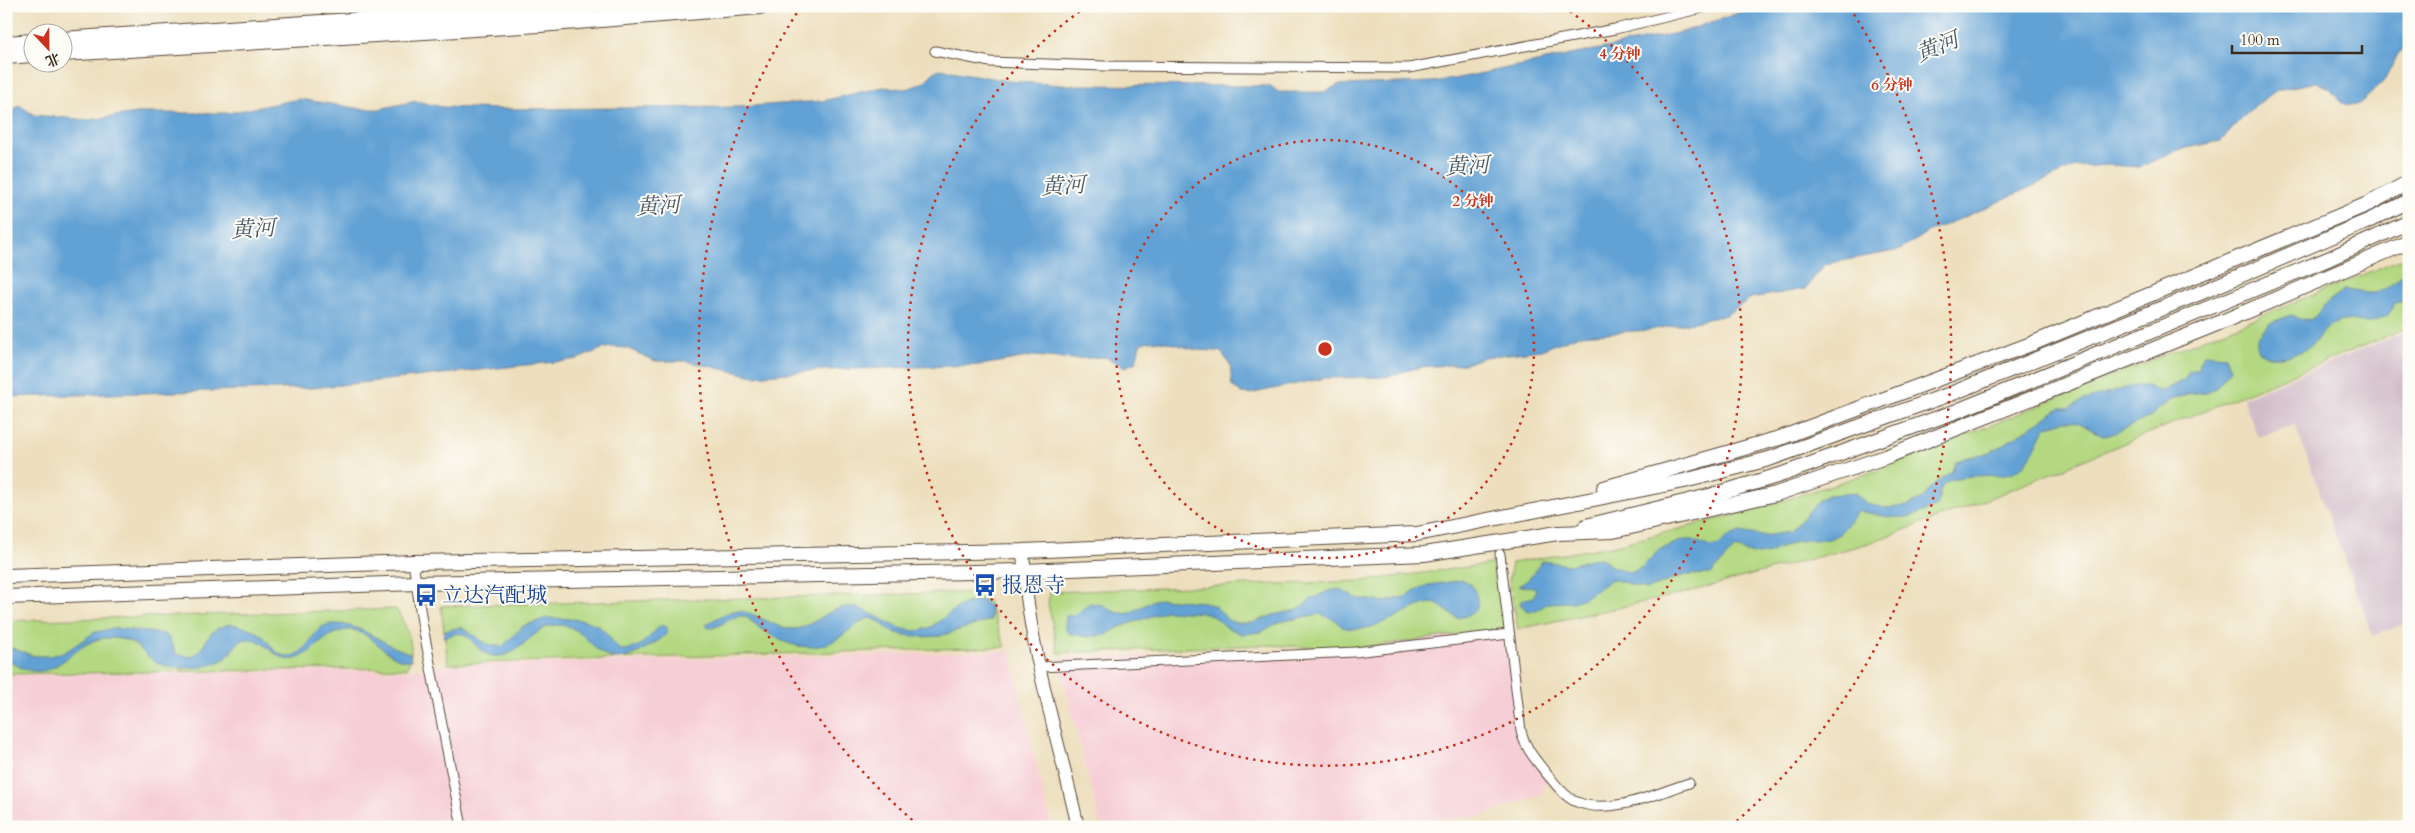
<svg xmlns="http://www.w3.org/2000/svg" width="2415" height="833" font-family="Cardo,'Noto Serif SC',serif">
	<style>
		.built { fill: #f6cfd6 }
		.industrial { fill: #d1bdc9 }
		.green { fill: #b3d881; stroke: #778150 }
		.water { fill: #62a1d4; stroke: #4e6679 }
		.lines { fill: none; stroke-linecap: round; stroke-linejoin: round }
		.street-casing { stroke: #564536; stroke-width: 11 }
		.secondary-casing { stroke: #564536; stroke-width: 14 }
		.primary-casing { stroke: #564536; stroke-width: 16 }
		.highway-casing { stroke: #564536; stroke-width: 18 }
		.street { stroke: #fff; stroke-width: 9 }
		.secondary { stroke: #fff; stroke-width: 12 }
		.primary { stroke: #fff; stroke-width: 14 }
		.highway { stroke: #fff; stroke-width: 16 }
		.ring { fill: none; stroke: #c8321e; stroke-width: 2.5; stroke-dasharray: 2.5 5 }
		.labels { text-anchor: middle; stroke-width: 4; stroke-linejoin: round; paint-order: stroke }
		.transit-label { font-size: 21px; fill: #164399; stroke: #fdfcf7; text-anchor: start }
		.water-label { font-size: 22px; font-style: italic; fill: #4b5a67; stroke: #fdfcf7 }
		.centre { fill: #c8321e; stroke: #fdfcf7; stroke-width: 2.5 }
		.ring-label { font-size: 15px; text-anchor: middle; font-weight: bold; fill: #c8321e; stroke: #fdfcf7; stroke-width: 4; stroke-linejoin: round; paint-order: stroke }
	</style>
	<rect width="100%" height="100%" fill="#fdfcf7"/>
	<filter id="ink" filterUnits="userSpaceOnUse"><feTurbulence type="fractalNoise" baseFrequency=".02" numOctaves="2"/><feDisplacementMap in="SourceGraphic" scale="10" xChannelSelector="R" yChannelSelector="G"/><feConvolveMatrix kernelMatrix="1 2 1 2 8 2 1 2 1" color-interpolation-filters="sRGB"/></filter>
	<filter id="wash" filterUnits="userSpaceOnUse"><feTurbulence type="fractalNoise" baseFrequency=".0096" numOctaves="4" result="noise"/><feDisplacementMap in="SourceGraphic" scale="20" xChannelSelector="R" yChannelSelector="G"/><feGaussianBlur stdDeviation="1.12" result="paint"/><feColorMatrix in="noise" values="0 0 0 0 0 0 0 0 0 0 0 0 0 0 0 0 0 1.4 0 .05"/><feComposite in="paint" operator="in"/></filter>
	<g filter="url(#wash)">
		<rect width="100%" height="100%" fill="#eddfbd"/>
		<!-- built -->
		<g class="built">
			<polygon points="1506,628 1519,745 1548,779 1542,794 1478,817 1268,825 1100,824 1058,658 1352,649"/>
			<polygon points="1010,651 1051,825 6,827 6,675 408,670 440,666"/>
		</g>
		<!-- industrial -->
		<polygon class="industrial" points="2409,330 2409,622 2373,636 2295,425 2258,437 2243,398"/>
		<!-- green -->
		<g class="green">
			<polygon points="2409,256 2409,327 1978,503 1866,544 1677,595 1518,629 1509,580 1512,563 1616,545 1753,510 1882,469"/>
			<polygon points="1497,563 1506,628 1352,649 1264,645 1058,653 1048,603 1050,592 1363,581"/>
			<polygon points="985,592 1005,647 448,664 441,606"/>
			<path d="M 396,609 C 407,627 417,648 407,668 L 6,674 L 6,621 Z"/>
		</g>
		<!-- water -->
		<g class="water">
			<path d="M 1759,6 L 2409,6 L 2409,44 L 2398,54 L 2383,83 L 2359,104 L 2348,105 L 2342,103 L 2331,89 L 2316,82 L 2277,90 L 2252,108 L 2221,141 L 2177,150 L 2140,167 L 2109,165 L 2075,167 L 1960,219 L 1929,231 L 1900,250 L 1825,264 L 1805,289 L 1751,298 L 1726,315 L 1689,323 L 1649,330 L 1579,335 L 1541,350 L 1485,357 L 1465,364 L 1420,367 L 1385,377 L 1325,378 L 1249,394 L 1241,393 L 1232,386 L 1230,364 L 1221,352 C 1213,350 1205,351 1197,350 C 1180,347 1157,335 1140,344 L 1136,362 L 1125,367 L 1106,357 L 1072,359 L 1033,356 L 981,365 L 821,370 L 754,376 L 686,361 L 655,361 L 626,348 L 613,347 L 604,348 L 578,359 L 564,361 L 312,388 L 6,397 L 6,117 L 19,105 L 34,115 L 89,120 L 136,113 L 228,113 L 299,99 L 362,109 L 379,109 L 416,101 L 442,107 L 500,109 L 739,107 L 822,101 L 883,87 L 907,89 L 923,83 L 935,71 L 940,69 L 1009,81 L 1060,85 L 1271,86 L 1278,92 L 1324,92 L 1338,85 L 1432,82 L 1454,79 L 1682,32 Z"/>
			<path d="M 2409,271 L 2409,301 L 2395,304 L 2389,315 C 2382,318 2374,322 2366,323 C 2355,323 2347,318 2336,323 C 2320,328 2320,339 2311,346 C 2297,356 2271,363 2257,350 L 2257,338 L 2269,323 L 2292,315 C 2308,326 2316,318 2325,305 C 2328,300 2339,295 2344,290 C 2357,290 2371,297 2383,290 C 2393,285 2399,275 2409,271 Z"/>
			<path d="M 2205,354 L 2225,356 L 2230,369 L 2216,388 L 2206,392 L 2187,394 L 2169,401 L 2148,418 L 2110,435 L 2103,436 C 2075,422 2079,415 2046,427 C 2038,440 2032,460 2019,469 C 2000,483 1950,466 1940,491 C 1939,495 1939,501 1937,506 C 1902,523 1895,518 1859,511 L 1838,535 L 1829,539 L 1797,541 L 1766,554 L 1756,555 L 1735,548 L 1711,574 L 1685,575 L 1647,589 L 1612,579 L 1584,598 L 1573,602 L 1548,603 L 1536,611 L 1527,611 L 1520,604 L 1522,600 L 1533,597 L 1536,592 L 1535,587 L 1518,586 C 1531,580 1534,572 1542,561 L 1570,565 L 1591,559 L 1601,558 L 1611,566 L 1631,573 L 1642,567 L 1660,549 L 1684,540 L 1693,540 L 1710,547 L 1719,545 L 1730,536 L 1740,532 L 1763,536 L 1790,532 L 1820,499 L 1828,495 L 1855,493 L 1867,504 L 1885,508 L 1908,506 L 1922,499 L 1935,483 L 1952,471 L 1955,463 L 1964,458 L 1984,454 L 2000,447 L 2060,408 L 2069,408 L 2084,400 L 2133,386 L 2147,386 L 2157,391 L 2165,390 L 2185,379 L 2189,371 L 2198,369 L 2199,362 Z"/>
			<path d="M 1463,580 L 1471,584 C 1482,603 1480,615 1457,618 L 1437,604 L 1430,603 C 1400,610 1375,636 1342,627 L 1336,620 L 1319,614 L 1279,622 L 1261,632 L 1241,634 L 1224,626 L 1216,618 L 1206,613 L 1166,611 L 1120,627 L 1106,635 L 1087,637 L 1068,633 L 1065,628 L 1066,616 L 1074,616 L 1090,603 L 1103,605 L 1115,612 L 1128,614 L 1154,600 L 1161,599 L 1204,602 L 1215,606 L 1228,620 L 1237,623 L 1252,623 L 1273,615 L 1297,610 L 1310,600 L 1328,591 L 1339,589 L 1356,598 L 1386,602 L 1407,596 L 1415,590 L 1429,585 Z"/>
			<path d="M 982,599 L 990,607 L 991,620 L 940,636 L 923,637 L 903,635 L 891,631 L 878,621 L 870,618 C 860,620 849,631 840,637 C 806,660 772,639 745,616 C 729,615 721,629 708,628 L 706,624 C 714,620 722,615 730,612 C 748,605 773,630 795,629 C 815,627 830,605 851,607 C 876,610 896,635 922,630 C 937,627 949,611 964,604 C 969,602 976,601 982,599 Z"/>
			<path d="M 547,618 C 563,619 589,617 602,629 C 608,634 614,644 620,650 C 641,650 646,639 660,626 L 665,626 L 668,632 C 663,639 651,645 643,650 C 597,678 593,627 560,625 C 532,623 521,660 493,656 C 472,653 471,622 445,638 L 444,631 L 461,627 L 487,644 L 502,647 L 523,626 Z"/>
			<path d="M 231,624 C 240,626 253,628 260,634 C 269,641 274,654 286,656 C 309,659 311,625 331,624 C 361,622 383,646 410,653 L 411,660 C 387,664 373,629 348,630 C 325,631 313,655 295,659 C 275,663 266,638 248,639 C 235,640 234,651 226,658 C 220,662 208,666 201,667 C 190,668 170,669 160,664 C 137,653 141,638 108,638 C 70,638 54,697 6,658 L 6,646 L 34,656 L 50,656 L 65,652 L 95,632 L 115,628 L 164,634 L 169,638 L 176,654 L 191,657 C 211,648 201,629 231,624 Z"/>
		</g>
	</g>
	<g filter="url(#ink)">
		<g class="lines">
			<defs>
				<g id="street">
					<polyline points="935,51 990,62 1105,66 1409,68 1615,29 1711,6"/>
					<path d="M 1500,554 L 1521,731 C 1525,748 1535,759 1546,773 C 1554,782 1565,798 1577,802 C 1611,816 1657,793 1689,783"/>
					<polyline points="413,562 422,622 462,827"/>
					<polyline points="1040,667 1355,652 1509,634"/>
				</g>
				<path id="secondary" d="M 1023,551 C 1027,645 1058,736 1078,827"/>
				<g id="primary">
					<polyline points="1604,488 1783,437 2031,344 2368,204 2409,182"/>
					<polyline points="1586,526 1713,495 1780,475 1957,411 2328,259 2409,222"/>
					<polyline points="6,576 413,562 1023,551 1417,534 1684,481 1769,459 1953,393 2202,292 2368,221 2409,201"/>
					<polyline points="6,597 417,583 1024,571 1424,554 1558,533 1613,531 1776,494 1888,456 2224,321 2409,242"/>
				</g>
				<g id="highway">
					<polyline points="62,40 579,6"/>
					<polyline points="6,44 32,42"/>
					<polyline points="62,53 540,24 760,6"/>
					<polyline points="6,56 32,54"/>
				</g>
			</defs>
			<!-- street casing -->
			<use href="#street" class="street-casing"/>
			<!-- secondary casing -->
			<use href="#secondary" class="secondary-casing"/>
			<!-- primary casing -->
			<use href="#primary" class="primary-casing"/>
			<!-- highway casing -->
			<use href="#highway" class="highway-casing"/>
			<!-- street -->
			<use href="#street" class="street"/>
			<!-- secondary -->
			<use href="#secondary" class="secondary"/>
			<!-- primary -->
			<use href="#primary" class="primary"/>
			<!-- highway -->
			<use href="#highway" class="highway"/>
		</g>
	</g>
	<!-- distance rings -->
	<g class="ring">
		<circle cx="1325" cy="349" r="209"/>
		<path d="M1564 7A417 417 0 1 1 1086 7"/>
		<path d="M918 825A626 626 0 0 1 800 8M1850 8A626 626 0 0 1 1732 825"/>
	</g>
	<!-- icons -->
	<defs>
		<symbol id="bus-bare" viewBox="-9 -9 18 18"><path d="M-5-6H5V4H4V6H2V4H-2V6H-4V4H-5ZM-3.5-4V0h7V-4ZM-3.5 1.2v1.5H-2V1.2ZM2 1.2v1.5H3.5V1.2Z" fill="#1a4fb4" stroke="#fdfcf7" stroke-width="2.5" paint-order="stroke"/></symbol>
	</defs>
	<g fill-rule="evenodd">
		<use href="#bus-bare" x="969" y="569" width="32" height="32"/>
		<use href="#bus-bare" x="410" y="579" width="32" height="32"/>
	</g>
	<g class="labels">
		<!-- transit labels -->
		<g class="transit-label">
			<text x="1002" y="592">报恩寺</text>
			<text x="442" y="602">立达汽配城</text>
		</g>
		<!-- water labels -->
		<g class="water-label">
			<text transform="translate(1937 46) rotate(-22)" y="8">黄河</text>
			<text transform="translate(1467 165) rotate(-3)" y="8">黄河</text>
			<text transform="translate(1063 185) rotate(-3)" y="8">黄河</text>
			<text transform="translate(658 205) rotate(-3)" y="8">黄河</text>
			<text transform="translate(253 228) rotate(-3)" y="8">黄河</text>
		</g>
	</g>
	<circle cx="1325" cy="349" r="8" class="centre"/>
	<g class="ring-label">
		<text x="1620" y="59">4 分钟</text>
		<text x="1892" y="90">6 分钟</text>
		<text x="1473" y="206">2 分钟</text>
	</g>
	<!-- margin -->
	<rect width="2415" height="833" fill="none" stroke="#fdfcf7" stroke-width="25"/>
	<!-- north arrow -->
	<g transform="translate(48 48) rotate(158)"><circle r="24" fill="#fdfcf7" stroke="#afa8a0"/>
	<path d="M0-4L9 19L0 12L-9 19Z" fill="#c8321e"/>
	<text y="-8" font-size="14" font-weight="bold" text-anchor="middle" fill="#3b2a1e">北</text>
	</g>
	<!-- scale -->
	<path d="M2232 45v8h130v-8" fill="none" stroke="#3b2a1e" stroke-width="2.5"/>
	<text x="2240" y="45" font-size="15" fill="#3b2a1e" stroke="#fdfcf7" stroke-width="4" paint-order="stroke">100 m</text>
</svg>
